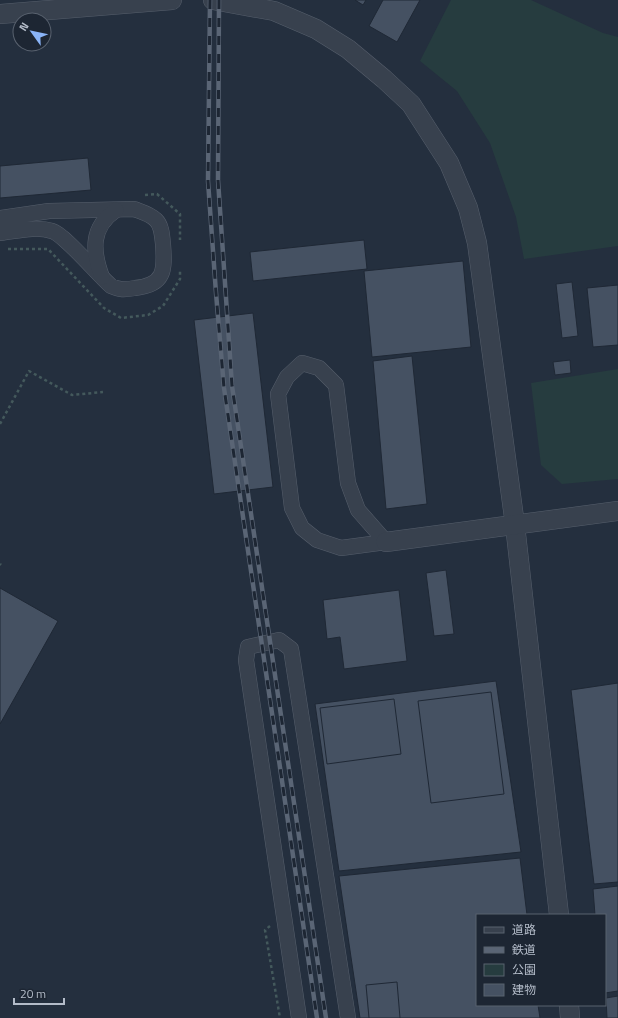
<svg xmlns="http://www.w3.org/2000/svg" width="618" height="1018" font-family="'Titillium Web','Noto Sans JP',sans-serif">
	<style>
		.green { fill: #263c3f }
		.building { fill: #455162; stroke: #1f2835 }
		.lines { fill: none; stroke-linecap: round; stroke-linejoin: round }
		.minor-casing { stroke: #565f6c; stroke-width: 16 }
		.tertiary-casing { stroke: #565f6c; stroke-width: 20 }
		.path { stroke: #44595c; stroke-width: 2.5; stroke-dasharray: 3 3; stroke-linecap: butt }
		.minor { stroke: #38414e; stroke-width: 15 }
		.tertiary { stroke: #38414e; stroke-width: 19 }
		.rail-casing { stroke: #5a6575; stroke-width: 4.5 }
		.rail { stroke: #1d2633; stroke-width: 3; stroke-dasharray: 9; stroke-linecap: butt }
	</style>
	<rect width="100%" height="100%" fill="#242f3e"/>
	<!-- green -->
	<g class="green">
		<polygon points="451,0 531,0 603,33 618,37 618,246 524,259 516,217 490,143 457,91 420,61"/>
		<polygon points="618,369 618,479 562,484 541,465 531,383"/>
	</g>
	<!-- building -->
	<g class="building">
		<polygon points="355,0 366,0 363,5"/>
		<polygon points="383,0 420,0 397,42 369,26"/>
		<polygon points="88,158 91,190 0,198 0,166"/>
		<polygon points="364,240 367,269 253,281 250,252"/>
		<polygon points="463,261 471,347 372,357 364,271"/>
		<polygon points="572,282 578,336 562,338 556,284"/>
		<polygon points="618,285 618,345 593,347 587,288"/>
		<polygon points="253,313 273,487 214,494 194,320"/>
		<polygon points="412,356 427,504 386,509 373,361"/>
		<polygon points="570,360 571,373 555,375 553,362"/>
		<polygon points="446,570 454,634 434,636 426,573"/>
		<polygon points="0,588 58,621 0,724"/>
		<polygon points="399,590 407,661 344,669 340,637 327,639 323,600"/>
		<polygon points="496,681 521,852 339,871 315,704"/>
		<polygon points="618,683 618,882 594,884 571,690"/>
		<polygon points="491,692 504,794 431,803 418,701"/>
		<polygon points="394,699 401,754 327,764 320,708"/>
		<polygon points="520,858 527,915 477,915 477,1005 538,1005 540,1018 360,1018 339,876"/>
		<polygon points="618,886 618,991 605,993 605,915 595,915 593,889"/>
		<polygon points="397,982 400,1018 369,1018 366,985"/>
		<polygon points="618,996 618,1018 607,1018 606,998"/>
	</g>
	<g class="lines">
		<defs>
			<g id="minor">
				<path d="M 0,218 L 49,211 L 134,209 C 142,212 150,214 156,220 C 162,226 162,236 163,244 C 165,270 165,285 135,288 C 124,290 120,290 111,286 C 98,275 65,235 52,231 C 36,226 17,231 0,233"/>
				<path d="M 102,277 C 92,250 91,227 116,210"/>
				<polygon points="302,363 319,368 336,385 348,483 358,510 386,542 341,548 317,540 302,528 292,508 278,394 287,377"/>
				<polyline points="299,1018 246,660 248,647 279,640 291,649 348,1018"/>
			</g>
			<g id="tertiary">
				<polyline points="213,0 274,11 316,29 348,49 384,79 411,104 449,163 468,208 477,243 515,525 559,915"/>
				<polyline points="0,14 172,0"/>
				<polyline points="386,542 618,511"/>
				<polyline points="569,1005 570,1018"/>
			</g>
		</defs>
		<!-- minor casing -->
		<use href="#minor" class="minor-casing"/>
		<!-- tertiary casing -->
		<use href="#tertiary" class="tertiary-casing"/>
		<!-- path -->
		<g class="path">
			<polyline points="145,195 157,194 180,214 180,240"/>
			<polyline points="8,249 48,249 104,308 121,318 148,315 163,306 180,279 180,271"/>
			<polyline points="0,424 29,371 72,395 103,392"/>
			<polyline points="0,564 1,565"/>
			<polyline points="270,926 265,930 280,1018"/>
		</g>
		<!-- minor -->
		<use href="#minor" class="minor"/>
		<!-- tertiary -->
		<use href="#tertiary" class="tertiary"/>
		<defs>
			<g id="rail">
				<polyline points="210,0 208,181 216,293 224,388 317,1018"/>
				<polyline points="219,0 218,180 232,386 326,1018"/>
			</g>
		</defs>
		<!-- rail casing -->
		<use href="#rail" class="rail-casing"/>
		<!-- rail -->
		<use href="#rail" class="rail"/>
	</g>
	<!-- legend -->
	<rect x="476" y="914" width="130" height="92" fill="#1d2633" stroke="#59626f"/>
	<rect x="484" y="927" width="20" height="6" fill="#38414e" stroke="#59626f"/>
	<text x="512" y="934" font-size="12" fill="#b4bcc9">道路</text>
	<rect x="484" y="947" width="20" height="6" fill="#5a6575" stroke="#59626f"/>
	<text x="512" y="954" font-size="12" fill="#b4bcc9">鉄道</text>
	<rect x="484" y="964" width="20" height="12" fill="#263c3f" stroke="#59626f"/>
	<text x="512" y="974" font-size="12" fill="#b4bcc9">公園</text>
	<rect x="484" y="984" width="20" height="12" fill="#455162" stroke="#59626f"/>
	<text x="512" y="994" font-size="12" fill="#b4bcc9">建物</text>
	<!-- north arrow -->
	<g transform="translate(32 32) rotate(303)"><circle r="19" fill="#1d2633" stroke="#59626f"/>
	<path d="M0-3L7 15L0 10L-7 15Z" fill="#8ab4f8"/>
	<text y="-6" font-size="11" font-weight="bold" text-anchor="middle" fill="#b4bcc9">N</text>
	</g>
	<!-- scale -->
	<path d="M14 998v6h50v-6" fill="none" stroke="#b4bcc9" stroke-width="2"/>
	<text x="20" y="998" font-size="12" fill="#b4bcc9" stroke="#1d2633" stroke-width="3" paint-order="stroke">20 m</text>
</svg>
